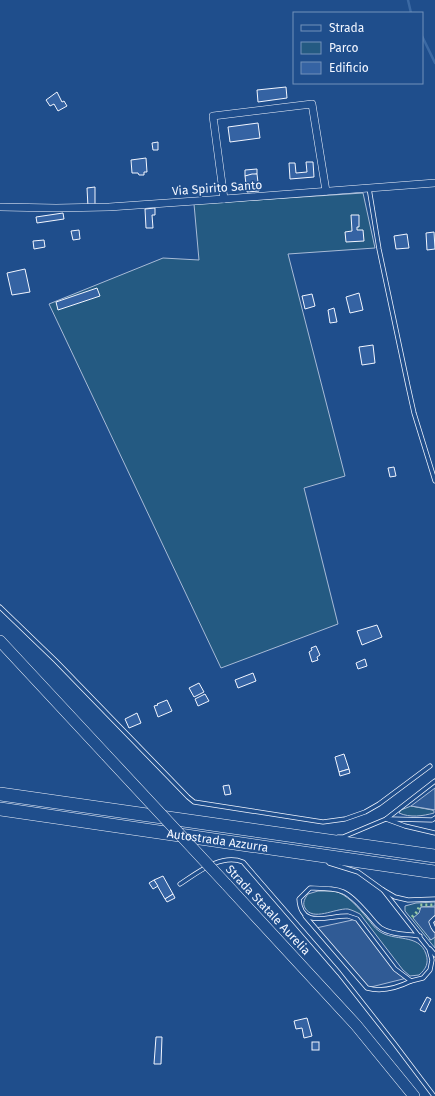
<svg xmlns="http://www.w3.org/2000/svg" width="435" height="1096" font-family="'Fira Sans',sans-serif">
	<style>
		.green { fill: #245a82; stroke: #a8bbd7 }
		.parking { fill: #305b95; stroke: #a8bbd7 }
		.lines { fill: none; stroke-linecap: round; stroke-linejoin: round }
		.stream { stroke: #3b69a3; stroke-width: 2.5 }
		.building { fill: #3563a3; stroke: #f2f6ff }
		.lane-casing { stroke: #f2f6ff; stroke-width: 5 }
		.street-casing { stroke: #f2f6ff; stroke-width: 8 }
		.primary-casing { stroke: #f2f6ff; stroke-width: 12 }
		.highway-casing { stroke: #f2f6ff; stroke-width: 14 }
		.lane { stroke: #1f4e8c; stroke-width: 3.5 }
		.street { stroke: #1f4e8c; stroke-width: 7 }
		.primary { stroke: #1f4e8c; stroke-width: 11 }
		.highway { stroke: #1f4e8c; stroke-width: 13 }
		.primary-bridge-casing { stroke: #f2f6ff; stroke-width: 12; stroke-linecap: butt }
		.primary-bridge { stroke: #1f4e8c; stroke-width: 11 }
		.hedge { stroke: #97c8a6; stroke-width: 3; stroke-dasharray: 2 3; stroke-linecap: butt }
		.labels { text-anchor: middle; stroke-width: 3; stroke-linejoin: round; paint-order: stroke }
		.street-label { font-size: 12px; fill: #f2f6ff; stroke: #1f4e8c }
	</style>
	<rect width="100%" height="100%" fill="#1f4e8c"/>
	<!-- green -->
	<g class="green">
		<polygon points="363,193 375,248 288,254 345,476 304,488 338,624 221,668 49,304 163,258 199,260 194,204"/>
		<path d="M 411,806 L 432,810 L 434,811 L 434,813 C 423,816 410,818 399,813 L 401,810 Z"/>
		<path d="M 318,891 C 323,891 329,891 334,891 C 347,894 358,907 367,918 C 371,922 374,928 379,931 C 394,942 419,933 426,954 C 429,963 426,969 419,975 L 410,976 L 403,970 L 360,914 C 356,912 352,910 348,909 C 335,908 313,922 305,908 C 302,903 305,898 308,894 Z"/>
		<polygon points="435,902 435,906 421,907 430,940 435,937 435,948 405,911 405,906 416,903"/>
	</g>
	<!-- parking -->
	<g class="parking">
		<polygon points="435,788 435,810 411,806"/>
		<polygon points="421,907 435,907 435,920 434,922 435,924 435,937 431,940 413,918 419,913"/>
		<polygon points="357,919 395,969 407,978 367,988 316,928"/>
	</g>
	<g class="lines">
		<!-- stream -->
		<g class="stream">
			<polyline points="408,0 411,13"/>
			<polyline points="422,36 435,63"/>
		</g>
	</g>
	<!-- building -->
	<g class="building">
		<polygon points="286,87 287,98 258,102 257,90"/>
		<polygon points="57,92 62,102 64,101 67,106 58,111 54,104 50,106 46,100"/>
		<polygon points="258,123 260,138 230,142 228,127"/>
		<polygon points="158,142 158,150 153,150 152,143"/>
		<polygon points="146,158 147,172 144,172 144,175 139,175 138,173 132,173 131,160"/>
		<polygon points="306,162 313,162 314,177 290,179 289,163 295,163 296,173 307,172"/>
		<polygon points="257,169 257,174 245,176 245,170"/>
		<polygon points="252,174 257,174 259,191 247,192 245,176"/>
		<polygon points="95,187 95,206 88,207 87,188"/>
		<polygon points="155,208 155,215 152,215 153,228 146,228 145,209"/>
		<polygon points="63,213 64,219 37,223 36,217"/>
		<polygon points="351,215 359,215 359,227 357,227 357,230 363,230 364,241 346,242 345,232 352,231"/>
		<polygon points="79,230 80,239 73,240 71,231"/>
		<polygon points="434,232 435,249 427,250 426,233"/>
		<polygon points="407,234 409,248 396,249 394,236"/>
		<polygon points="44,240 45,247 34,249 33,241"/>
		<polygon points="25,269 30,292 12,295 7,273"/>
		<polygon points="97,288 100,296 58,310 56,302"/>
		<polygon points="359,293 363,310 350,313 346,297"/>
		<polygon points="312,294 315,306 305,309 302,296"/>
		<polygon points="334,308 337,322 330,323 328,310"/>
		<polygon points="373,345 375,363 362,365 359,347"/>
		<polygon points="394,467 396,476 390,477 388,468"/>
		<polygon points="377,625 382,637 362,645 357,631"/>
		<polygon points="316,646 320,655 317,657 318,660 312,662 309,652 312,650 311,648"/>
		<polygon points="365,659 367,666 358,669 356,663"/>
		<polygon points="253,673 256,681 238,688 235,680"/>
		<polygon points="199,683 204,692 194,697 189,688"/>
		<polygon points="205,694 209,701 198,706 195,699"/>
		<polygon points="167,700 172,711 158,717 154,706 158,705 157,704"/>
		<polygon points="137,713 141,723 129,728 125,719"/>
		<polygon points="344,754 349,769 339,772 335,757"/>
		<polygon points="349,769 350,773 340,776 339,772"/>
		<polygon points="229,785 231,794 225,795 223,786"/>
		<polygon points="163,876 173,894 165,899 154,880"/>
		<polygon points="154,880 158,886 153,889 149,883"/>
		<polygon points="173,894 175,898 167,902 165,899"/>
		<polygon points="427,997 431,999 425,1012 420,1010"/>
		<polygon points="307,1018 312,1036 304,1038 302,1028 296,1029 294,1021"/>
		<polygon points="156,1037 162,1037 161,1064 154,1064"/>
		<rect x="312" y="1042" width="7" height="8"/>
	</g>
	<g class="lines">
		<defs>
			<g id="lane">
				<polyline points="369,188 379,249 408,386 414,413 435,481"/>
				<polyline points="0,607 56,661 188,797 194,802 323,822 345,819 365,812 379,804 430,766"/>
				<polyline points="386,819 405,826 435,833"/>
				<polyline points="391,819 432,820 435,818"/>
				<polyline points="338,837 343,837 386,819 435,781"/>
				<polyline points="329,863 358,872 383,890 395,897 408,900 435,899"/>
				<path d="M 180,884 C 197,873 221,853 243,862 L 339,973 L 394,1043 L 434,1096"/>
				<path d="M 383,890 L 429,949 L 432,960 L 430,970 L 423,978 L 411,981 L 395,969 L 357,919 C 354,918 351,917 348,916 C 329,915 301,930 299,899 L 310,888 C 342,889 345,888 366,912 C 371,917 375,924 381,928 C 391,935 408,934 420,936"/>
				<path d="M 305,916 L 367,988 C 381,992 397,988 411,981"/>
				<polyline points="435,918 431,922 433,927 435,930"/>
				<polyline points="430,949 435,955"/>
			</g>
			<g id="street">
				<polyline points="224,199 213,116 312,104 326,191"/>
				<polyline points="0,207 56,208 109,207 224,199 435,183"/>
			</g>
			<g id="primary">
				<polyline points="0,641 106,755"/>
				<polyline points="226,884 356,1025 414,1096"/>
			</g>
			<g id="highway">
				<polyline points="0,794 435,856"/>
				<path id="s1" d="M 0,809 L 435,872"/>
			</g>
		</defs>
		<!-- lane casing -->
		<use href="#lane" class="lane-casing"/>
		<!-- street casing -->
		<use href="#street" class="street-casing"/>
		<!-- primary casing -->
		<use href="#primary" class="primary-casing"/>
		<!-- highway casing -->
		<use href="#highway" class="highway-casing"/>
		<!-- lane -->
		<use href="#lane" class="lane"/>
		<!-- street -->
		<use href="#street" class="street"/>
		<!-- primary -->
		<use href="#primary" class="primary"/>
		<!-- highway -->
		<use href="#highway" class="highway"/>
		<defs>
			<polyline id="primary-bridge" points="106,755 226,884"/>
		</defs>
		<!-- primary-bridge casing -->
		<use href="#primary-bridge" class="primary-bridge-casing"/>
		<!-- primary-bridge -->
		<use href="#primary-bridge" class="primary-bridge"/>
		<!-- hedge -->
		<polyline class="hedge" points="412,917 417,912 420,905 435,905"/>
	</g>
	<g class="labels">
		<!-- street labels -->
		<g class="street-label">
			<text transform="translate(217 188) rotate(-4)" y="4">Via Spirito Santo</text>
			<text dy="4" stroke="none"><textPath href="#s1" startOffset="220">Autostrada Azzurra</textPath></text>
			<text transform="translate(268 910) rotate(47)" y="4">Strada Statale Aurelia</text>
		</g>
	</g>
	<!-- legend -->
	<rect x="293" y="12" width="130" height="72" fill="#1f4e8c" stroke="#7391ba"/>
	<rect x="301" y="25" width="20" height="6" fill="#1f4e8c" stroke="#7391ba"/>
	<text x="329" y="32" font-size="12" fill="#f2f6ff">Strada</text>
	<rect x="301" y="42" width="20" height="12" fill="#245a82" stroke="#7391ba"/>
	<text x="329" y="52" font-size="12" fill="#f2f6ff">Parco</text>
	<rect x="301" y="62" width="20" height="12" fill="#3563a3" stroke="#7391ba"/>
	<text x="329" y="72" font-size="12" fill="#f2f6ff">Edificio</text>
</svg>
